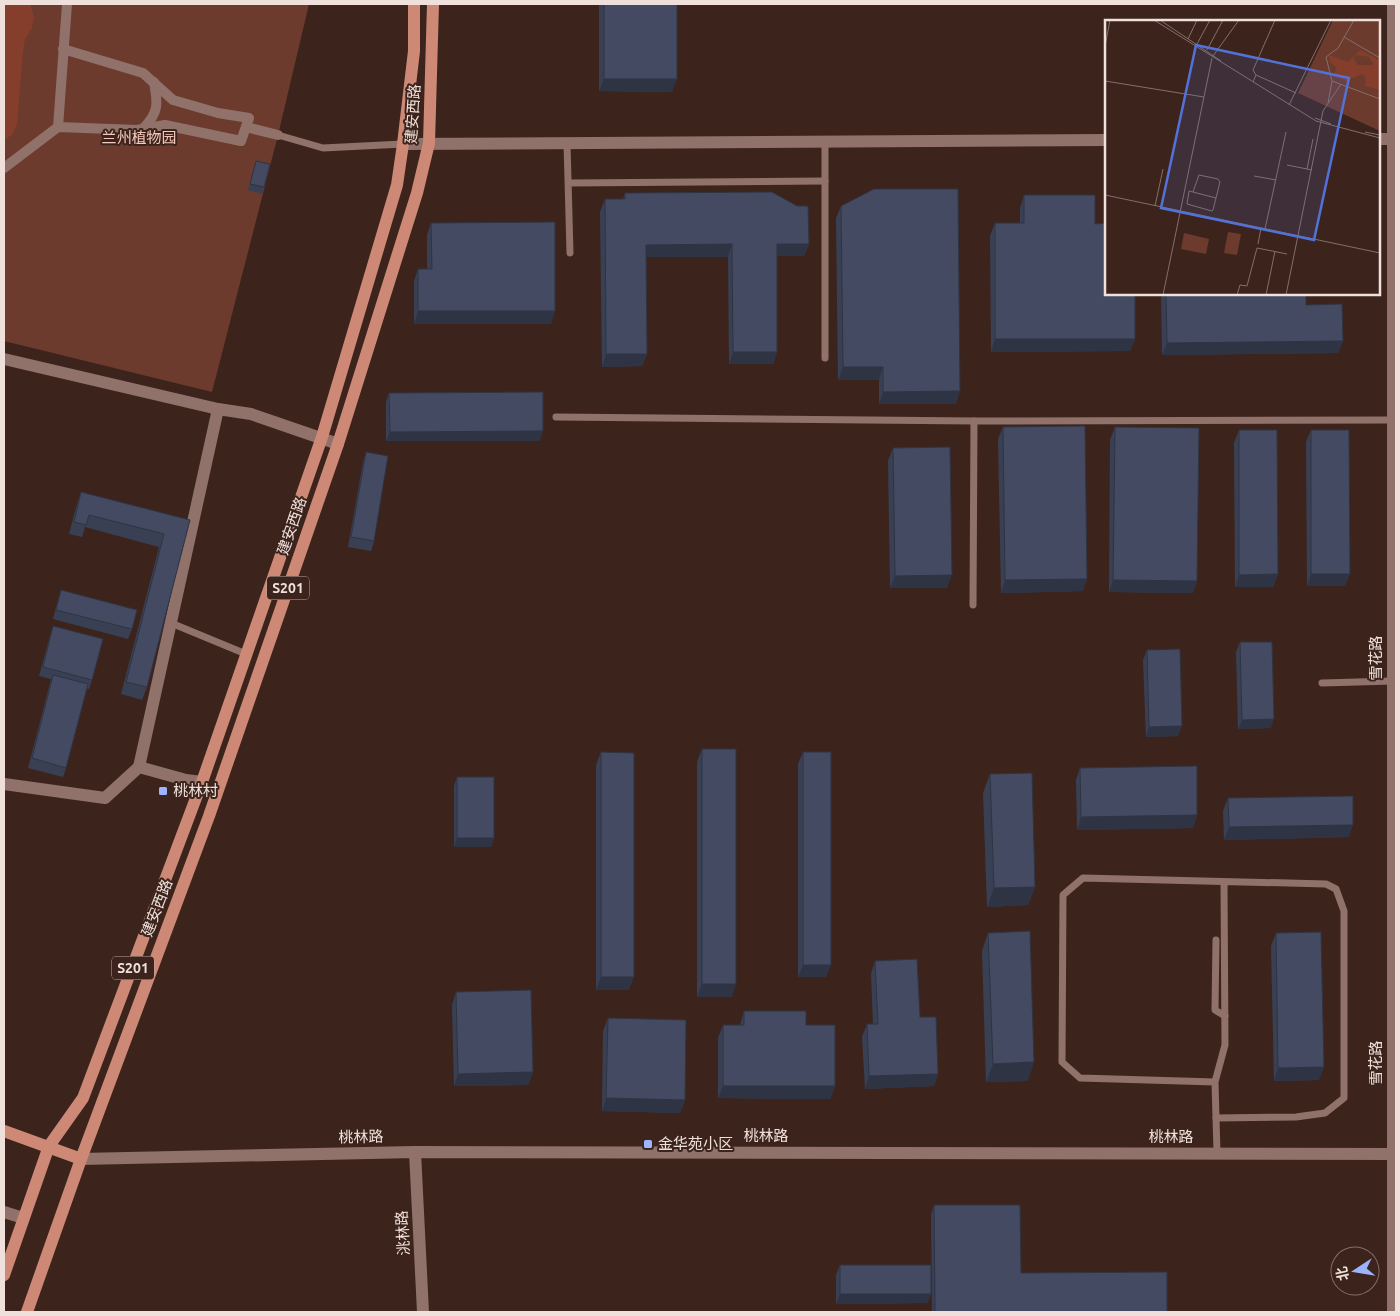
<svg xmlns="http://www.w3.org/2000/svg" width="1400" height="1316" font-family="Ubuntu,'Noto Sans SC',sans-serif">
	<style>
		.green { fill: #6c3b2e }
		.water { fill: #843e2b }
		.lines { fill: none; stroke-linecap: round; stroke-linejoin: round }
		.service { stroke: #90726a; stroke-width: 7 }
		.pedestrian { stroke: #90726a; stroke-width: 10 }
		.minor { stroke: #90726a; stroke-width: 12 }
		.tertiary { stroke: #90726a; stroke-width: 12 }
		.primary { stroke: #ce8976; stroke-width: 12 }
		.wall { fill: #3a4053 }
		.shaded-wall { fill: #2f3444 }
		.building { fill: #434a61; stroke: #2f3444 }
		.poi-dot { fill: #9eb3fd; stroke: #3c241d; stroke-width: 2 }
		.labels { text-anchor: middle; stroke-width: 4; stroke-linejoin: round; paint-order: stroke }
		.shield { fill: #3c241d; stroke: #baa8a2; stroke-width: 1 }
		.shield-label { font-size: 14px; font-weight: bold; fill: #f0e0db }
		.street-label { font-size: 15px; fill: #f0e0db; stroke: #3c241d }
		.park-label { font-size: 15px; fill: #f6cabe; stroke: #3c241d }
		.poi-label { font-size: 15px; fill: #f0e0db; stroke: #3c241d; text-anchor: start }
		.inset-road { fill: none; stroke: #846f69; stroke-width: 1 }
		.view { fill: #5272d9; fill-opacity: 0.15; stroke: #5272d9; stroke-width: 2.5 }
		.inset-edge { fill: none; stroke: #f0e0db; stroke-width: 2.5 }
	</style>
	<rect width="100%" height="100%" fill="#3c241d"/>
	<!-- green -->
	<polygon class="green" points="4,4 309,4 278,135 212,392 4,341"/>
	<!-- water -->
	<polygon class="water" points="4,4 30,4 34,17 32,28 25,39 23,52 17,124 12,135 4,140"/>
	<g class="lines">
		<!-- service -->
		<g class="service">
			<polyline points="278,135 323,148 403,144"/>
			<polyline points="825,141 825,358"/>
			<polyline points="567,143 570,253"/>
			<polyline points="569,183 825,181"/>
			<polyline points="556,417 974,421 1393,420"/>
			<polyline points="973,605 974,421"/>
			<polyline points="171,623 246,654"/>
			<polyline points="1322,683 1393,681"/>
			<polyline points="1216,940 1215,1010 1225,1016"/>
			<polyline points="1215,1082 1080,1078 1062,1062 1063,895 1083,878 1326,884 1336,889 1344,911 1344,1098 1325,1113 1296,1117 1216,1118 1215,1082 1225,1045 1224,882"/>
			<polyline points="1216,1118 1217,1153"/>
		</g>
		<!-- pedestrian -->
		<g class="pedestrian">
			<polyline points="58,127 67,4"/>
			<polyline points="246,127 278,135"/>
			<path d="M 143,129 C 159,112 158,104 154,82"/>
			<polyline points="4,168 58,127 137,130 165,125 241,141 249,118 218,113 173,100 143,73 63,49"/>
		</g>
		<!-- minor -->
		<g class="minor">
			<polyline points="4,359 218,409 251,414 338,444"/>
			<polyline points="139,767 218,409"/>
			<polyline points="4,784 105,798 139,767 186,780 202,782"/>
			<polyline points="4,1212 23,1218"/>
		</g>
		<!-- tertiary -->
		<g class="tertiary">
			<polyline points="1393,4 1393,1312"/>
			<polyline points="1379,139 1396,139"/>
			<polyline points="403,144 1106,140"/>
			<polyline points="415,1152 423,1312"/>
			<polyline points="81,1159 415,1152 1396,1154"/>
		</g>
		<!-- primary -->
		<g class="primary">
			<polyline points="4,1131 81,1159"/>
			<polyline points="4,1275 49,1146 83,1098 202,782 322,437 397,185 403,144 414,51 414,4"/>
			<polyline points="27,1312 81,1159 209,816 338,444 417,193 429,143 433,4"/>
		</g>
	</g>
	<!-- wall -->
	<g class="wall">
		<polygon points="599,4 677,4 672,92 599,91"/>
		<polygon points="256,161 264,187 262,194 248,190"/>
		<polygon points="625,193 809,244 804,256 777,256 777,352 773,364 729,364 728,257 646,257 647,354 642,366 602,367 600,212 605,199 623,199"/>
		<polygon points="1024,195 1095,224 1135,339 1130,351 991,352 990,236 995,223 1020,223 1020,208"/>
		<polygon points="841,206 956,404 879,404 879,380 838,380 836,218"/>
		<polygon points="431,223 551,324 414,324 414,281 418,269 427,269 427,235"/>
		<polygon points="1161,294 1306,294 1306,305 1343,341 1338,353 1162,355"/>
		<polygon points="389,393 540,441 386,441 386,402"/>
		<polygon points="1003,427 1083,591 1001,593 998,439"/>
		<polygon points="1115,427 1197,581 1193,593 1109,592 1110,440"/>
		<polygon points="1239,430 1278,574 1273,587 1235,587 1234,443"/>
		<polygon points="1311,430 1345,586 1307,586 1306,442"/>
		<polygon points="893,448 947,588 890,588 888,461"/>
		<polygon points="366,452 374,541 371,551 348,547 363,462"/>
		<polygon points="81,492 190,520 147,687 142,700 121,694 159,547 85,527 82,537 69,534 77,504"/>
		<polygon points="61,590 132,629 128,639 53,619 58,600"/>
		<polygon points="53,626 92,680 89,689 87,689 66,768 63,777 28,768 51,679 39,676 50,636"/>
		<polygon points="1240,642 1271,728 1238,729 1236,652"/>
		<polygon points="1147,650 1178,736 1146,737 1143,660"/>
		<polygon points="702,749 732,997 697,997 697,762"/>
		<polygon points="601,752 629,990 596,990 596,765"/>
		<polygon points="803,752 826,977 798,977 798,764"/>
		<polygon points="1080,768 1197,815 1193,828 1077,830 1076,780"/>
		<polygon points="990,774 1035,887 1028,905 987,907 983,793"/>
		<polygon points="457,777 494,838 491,847 454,847 454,786"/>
		<polygon points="1228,798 1349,837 1224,840 1223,811"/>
		<polygon points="988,933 1028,1081 986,1082 982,951"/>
		<polygon points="1276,933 1319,1080 1274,1081 1271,946"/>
		<polygon points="875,961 938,1074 934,1086 865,1089 862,1037 867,1024 873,1024 871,974"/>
		<polygon points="456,992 533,1072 528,1085 454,1086 452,1005"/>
		<polygon points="744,1011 806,1025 835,1086 830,1099 718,1098 718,1038 723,1025 740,1025"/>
		<polygon points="608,1018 685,1100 680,1113 602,1111 603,1031"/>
		<polygon points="934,1205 1021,1273 1167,1312 932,1312 931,1215"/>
		<polygon points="840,1265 931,1294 927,1303 836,1304 836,1275"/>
	</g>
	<!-- shaded-wall -->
	<g class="shaded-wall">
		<polygon points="604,79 677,79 672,92 599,91"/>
		<polygon points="732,244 728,257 641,257 646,245"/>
		<polygon points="777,244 809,244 804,256 772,256"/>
		<polygon points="418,311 555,311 551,324 414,324"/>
		<polygon points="995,339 1135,339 1130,351 991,352"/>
		<polygon points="1343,341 1338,353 1162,355 1167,343"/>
		<polygon points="733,352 777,352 773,364 729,364"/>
		<polygon points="606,354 647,354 642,366 602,367"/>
		<polygon points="843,367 883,367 879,380 838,380"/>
		<polygon points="960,391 956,404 879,404 883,392"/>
		<polygon points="543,431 540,441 386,441 390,432"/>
		<polygon points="1278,574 1273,587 1235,587 1239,575"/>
		<polygon points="1311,574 1350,574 1345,586 1307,586"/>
		<polygon points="952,575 947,588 890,588 895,576"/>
		<polygon points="1087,579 1083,591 1001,593 1005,580"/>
		<polygon points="1113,580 1197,581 1193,593 1109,592"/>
		<polygon points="1274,719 1271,728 1238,729 1242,720"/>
		<polygon points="1182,726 1178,736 1146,737 1149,727"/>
		<polygon points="1197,815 1193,828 1077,830 1081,817"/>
		<polygon points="1353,825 1349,837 1224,840 1229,827"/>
		<polygon points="457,838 494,838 491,847 454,847"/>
		<polygon points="1035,887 1028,905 987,907 994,888"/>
		<polygon points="803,965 831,965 826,977 798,977"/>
		<polygon points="601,977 634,977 629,990 596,990"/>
		<polygon points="702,984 736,984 732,997 697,997"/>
		<polygon points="1034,1062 1028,1081 986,1082 993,1064"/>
		<polygon points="1324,1067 1319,1080 1274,1081 1278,1068"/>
		<polygon points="533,1072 528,1085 454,1086 458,1074"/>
		<polygon points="938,1074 934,1086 865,1089 869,1076"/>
		<polygon points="723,1086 835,1086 830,1099 718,1098"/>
		<polygon points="606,1098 685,1100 680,1113 602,1111"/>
		<polygon points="840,1294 931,1294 927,1303 836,1304"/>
	</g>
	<!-- building -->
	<g class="building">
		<rect x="604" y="4" width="73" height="75"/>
		<polygon points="256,161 270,164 264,187 250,184"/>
		<polygon points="874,189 958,189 960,391 883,392 883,367 843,367 841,206"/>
		<polygon points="772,192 797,206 808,206 809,244 777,244 777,352 733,352 732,244 646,245 647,354 606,354 605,199 625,199 625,193"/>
		<polygon points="1024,195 1095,195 1095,224 1106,223 1106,294 1135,294 1135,339 995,339 995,223 1024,223"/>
		<polygon points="555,222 555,311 418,311 418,269 432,269 431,223"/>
		<polygon points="1166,294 1306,294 1306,305 1342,304 1343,341 1167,343"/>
		<polygon points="543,392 543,431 390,432 389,393"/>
		<polygon points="1085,426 1087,579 1005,580 1003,427"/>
		<polygon points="1115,427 1199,428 1197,581 1113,580"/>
		<polygon points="1239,430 1277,430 1278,574 1239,575"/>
		<polygon points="1311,430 1349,430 1350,574 1311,574"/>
		<polygon points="950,447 952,575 895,576 893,448"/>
		<polygon points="366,452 388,456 374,541 351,537"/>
		<polygon points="81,492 190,520 147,687 126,682 164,534 89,515 86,525 74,522"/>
		<polygon points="61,590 137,610 132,629 56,610"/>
		<polygon points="53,626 103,639 92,680 43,667"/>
		<polygon points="1240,642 1272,642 1274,719 1242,720"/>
		<polygon points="1180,649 1182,726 1149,727 1147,650"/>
		<polygon points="53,675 88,684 66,768 32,758"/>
		<rect x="702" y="749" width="34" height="235"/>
		<polygon points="601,752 634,753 634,977 601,977"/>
		<rect x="803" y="752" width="28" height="213"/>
		<polygon points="1197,766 1197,815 1081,817 1080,768"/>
		<polygon points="1032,773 1035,887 994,888 990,774"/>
		<rect x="457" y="777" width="37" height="61"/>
		<polygon points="1353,796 1353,825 1229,827 1228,798"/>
		<polygon points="1030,931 1034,1062 993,1064 988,933"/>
		<polygon points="1321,932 1324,1067 1278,1068 1276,933"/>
		<polygon points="917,959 920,1017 936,1017 938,1074 869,1076 867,1024 878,1024 875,961"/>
		<polygon points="531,990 533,1072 458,1074 456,992"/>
		<polygon points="744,1011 806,1011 806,1025 835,1025 835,1086 723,1086 723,1025 744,1025"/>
		<polygon points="608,1018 686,1020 685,1100 606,1098"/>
		<polygon points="934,1205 1020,1205 1021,1273 1167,1272 1167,1312 935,1312"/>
		<rect x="840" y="1265" width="91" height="29"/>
	</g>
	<!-- markers -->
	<g class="poi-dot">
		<rect x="158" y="786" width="10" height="10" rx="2.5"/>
		<rect x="643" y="1139" width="10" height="10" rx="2.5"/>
	</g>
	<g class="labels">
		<!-- shield labels -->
		<g class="shield">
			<rect x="267" y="576.5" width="42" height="23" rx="4"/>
			<rect x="112" y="956.5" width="42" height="23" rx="4"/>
		</g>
		<g class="shield-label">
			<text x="288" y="593">S201</text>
			<text x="133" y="973">S201</text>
		</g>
		<!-- street labels -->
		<g class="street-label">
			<text transform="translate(413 114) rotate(-86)" y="5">建安西路</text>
			<text transform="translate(292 526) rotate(-71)" y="5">建安西路</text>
			<text transform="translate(1376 658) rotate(-90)" y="5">雪花路</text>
			<text transform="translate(157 908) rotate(-69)" y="5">建安西路</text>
			<text transform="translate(1376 1063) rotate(-90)" y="5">雪花路</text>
			<text x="766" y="1141">桃林路</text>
			<text transform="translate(361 1137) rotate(-1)" y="5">桃林路</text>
			<text x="1171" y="1142">桃林路</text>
			<text transform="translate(403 1233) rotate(-93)" y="5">洮林路</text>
		</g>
		<!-- park labels -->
		<g class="park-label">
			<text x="139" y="143">兰州植物园</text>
		</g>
		<!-- poi labels -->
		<g class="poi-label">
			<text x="173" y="796">桃林村</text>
			<text x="658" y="1149">金华苑小区</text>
		</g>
	</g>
	<!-- overview -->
	<g transform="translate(1105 20)">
		<rect width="275" height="275" fill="#3c241d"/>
		<path d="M 228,0 L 275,0 L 275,111 L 193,73 ZM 123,212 L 136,214 L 132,235 L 119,233 ZM 79,213 L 104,219 L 101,234 L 76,229 Z" fill="#6c3b2e"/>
		<path d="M 255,30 L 275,40 L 275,70 L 260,66 L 261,58 L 257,54 L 241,61 L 228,56 L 232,48 L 225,42 L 224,35 L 243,42 ZM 252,35 L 264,37 L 269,45 L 253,45 L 248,38 Z" fill="#843e2b" fill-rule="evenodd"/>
		<path class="inset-road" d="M 49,0 L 211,101 L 275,118M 55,0 L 116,41M 239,17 L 275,38M 83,19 L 92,0M 92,24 L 105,0M 0,26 L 5,0M 102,30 L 118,0M 108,36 L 134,0M 151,55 L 191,73M 0,61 L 99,77M 227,61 L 275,79M 148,62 L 151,55 L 148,50 L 170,0M 223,83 L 227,61 L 221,37 L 233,28 L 249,0M 184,85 L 226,0M 210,98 L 226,104M 260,112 L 275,115M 182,145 L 207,150M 202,149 L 208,119M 149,156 L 171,160M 88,172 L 94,155 L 113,159 L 115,162 L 108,190 L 107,191 L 82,184 L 84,171 L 111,178M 0,175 L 275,233M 50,186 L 58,149M 160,209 L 181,112M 153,224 L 156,208M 58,275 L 107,38M 132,275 L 135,265 L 142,266 L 152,228 L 182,234M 161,275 L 170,231M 181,275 L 218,91 L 236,64"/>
		<path class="view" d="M 91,25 L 244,58 L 209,220 L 56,188 Z"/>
		<rect width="275" height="275" class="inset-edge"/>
	</g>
	<!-- border -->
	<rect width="1400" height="1316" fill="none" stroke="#f0e0db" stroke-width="10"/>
	<!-- north arrow -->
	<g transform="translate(1355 1271) rotate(258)"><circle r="24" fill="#3c241d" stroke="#846f69"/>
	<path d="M0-4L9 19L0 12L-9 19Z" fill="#9eb3fd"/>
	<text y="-8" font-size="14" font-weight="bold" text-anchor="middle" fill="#f0e0db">北</text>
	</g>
</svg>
